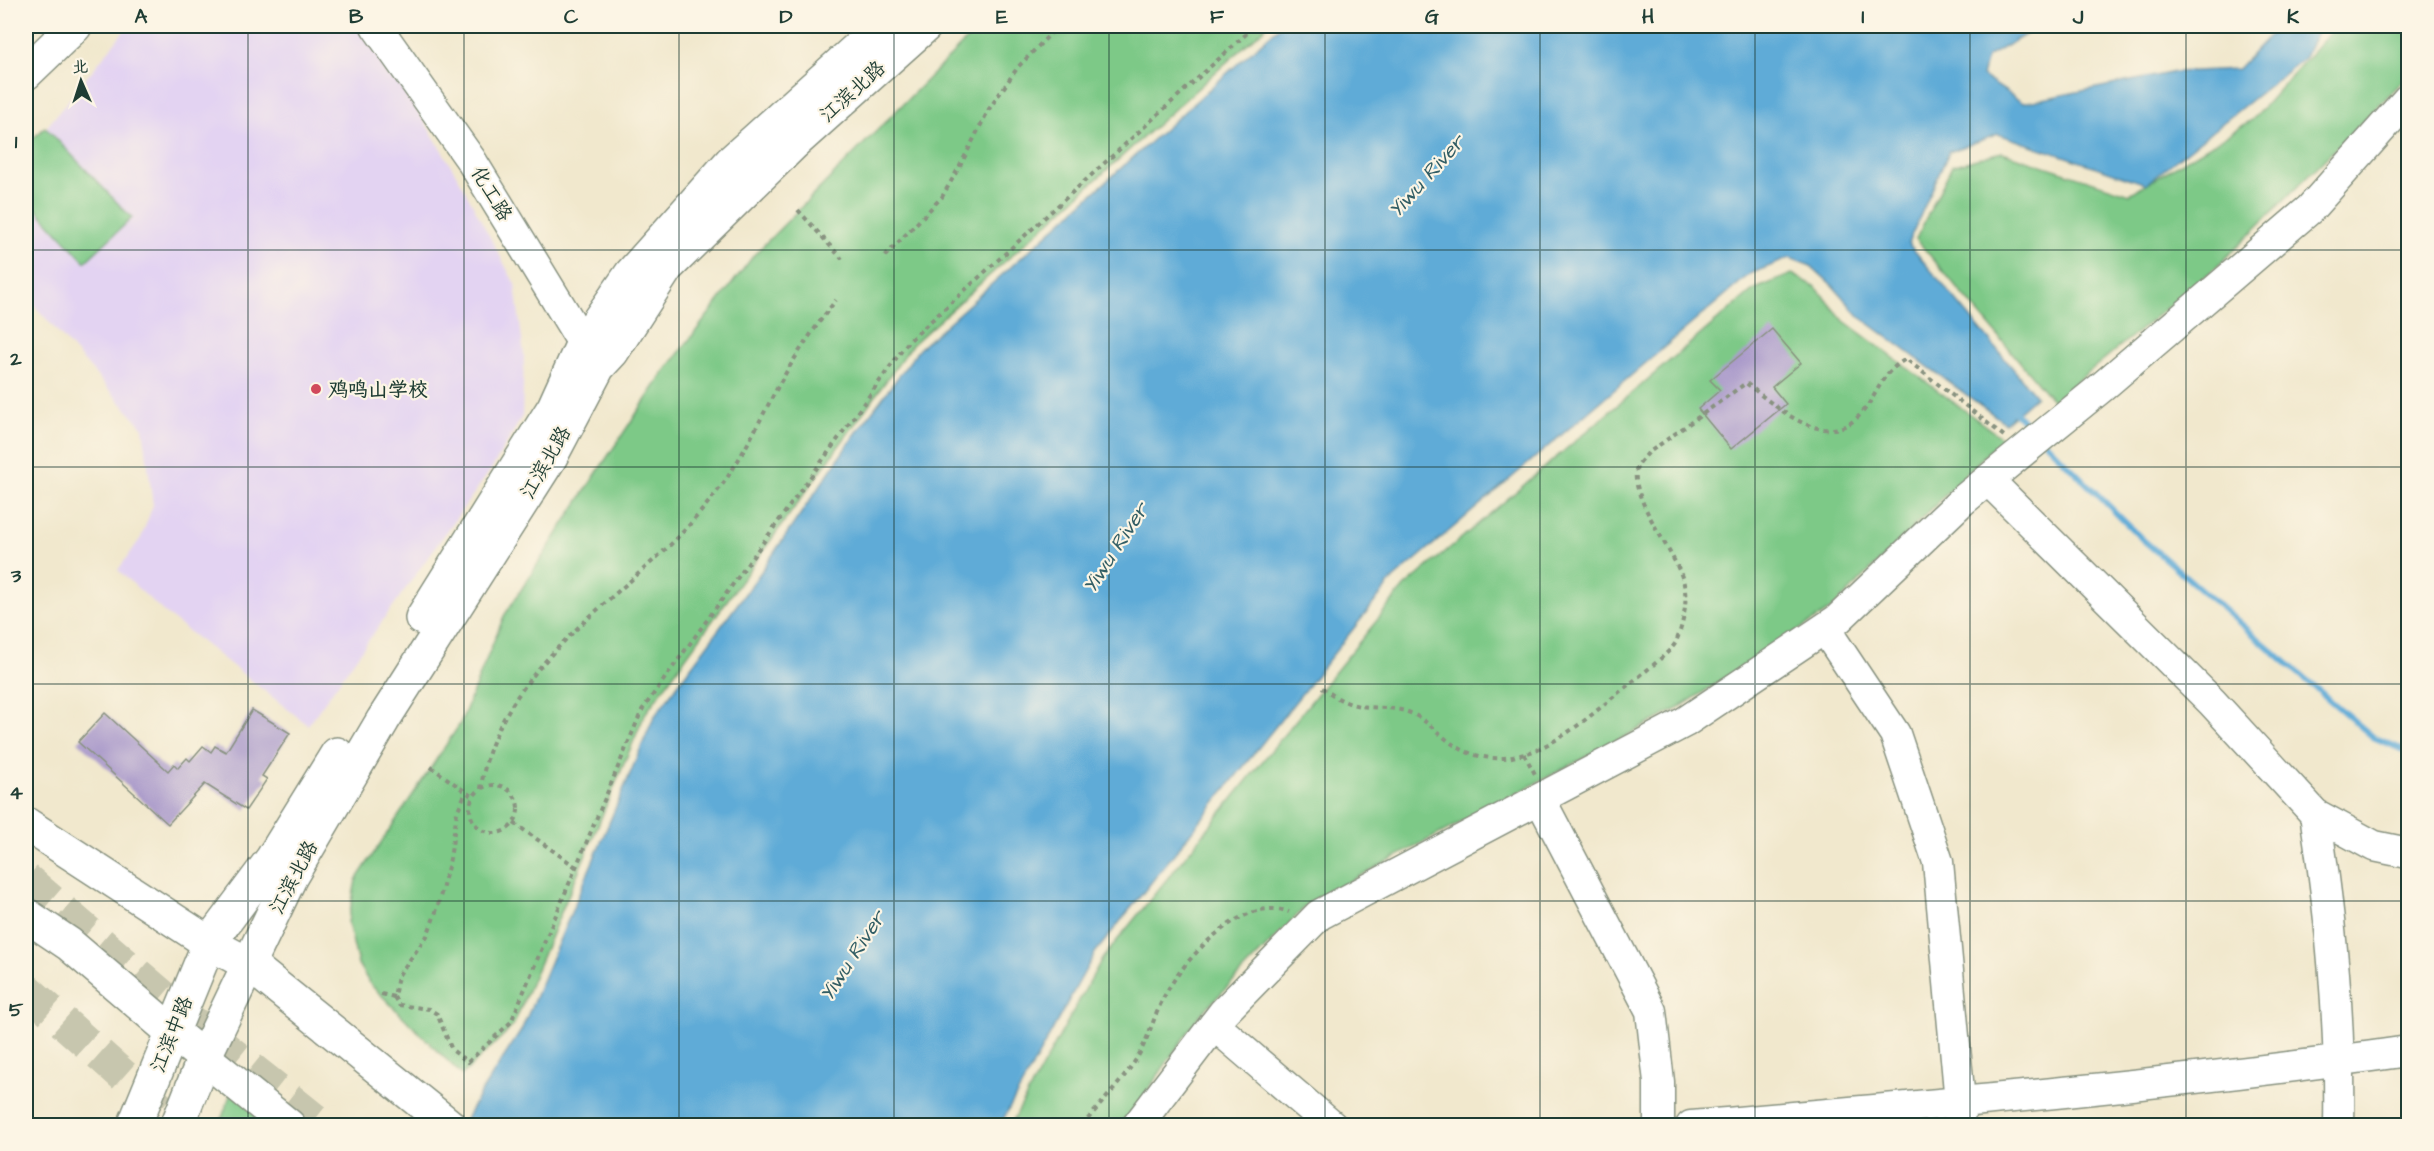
<svg xmlns="http://www.w3.org/2000/svg" width="2434" height="1151" font-family="'Architects Daughter','LXGW WenKai TC',sans-serif">
	<style>
		.built { fill: #e3d3f2 }
		.green { fill: #7dc987; stroke: #4e835e; stroke-width: 1.5 }
		.water { fill: #5eabd7; stroke: #3e7486; stroke-width: 1.5 }
		.lines { fill: none; stroke-linecap: round; stroke-linejoin: round }
		.stream { stroke: #5eabd7; stroke-width: 6 }
		.building { fill: #ab9bcb }
		.highway-tunnel { stroke: #c7c6ae; stroke-width: 33; stroke-dasharray: 33 16; stroke-linecap: butt }
		.minor-casing { stroke: #889280; stroke-width: 33 }
		.major-casing { stroke: #889280; stroke-width: 36 }
		.path { stroke: #889280; stroke-width: 4; stroke-dasharray: 4.5 4.5; stroke-linecap: butt }
		.minor { stroke: #fff; stroke-width: 30 }
		.major { stroke: #fff; stroke-width: 33 }
		.grid { fill: none; stroke: #1f3d34; stroke-width: 1.5; stroke-opacity: 0.55 }
		.poi-dot { fill: #d1495b; stroke: #fcf5e5; stroke-width: 2 }
		.labels { text-anchor: middle; stroke-width: 4.5; stroke-linejoin: round; paint-order: stroke }
		.street-label { font-size: 20px; fill: #1f3d34; stroke: #fcf5e5 }
		.poi-label { font-size: 20px; font-weight: bold; fill: #1f3d34; stroke: #fcf5e5; text-anchor: start }
		.water-label { font-size: 21px; font-style: italic; fill: #325e65; stroke: #fcf5e5 }
		.neatline { fill: none; stroke: #1f3d34; stroke-width: 2 }
		.grid-label { font-size: 20px; text-anchor: middle; font-weight: bold; fill: #1f3d34 }
	</style>
	<rect width="100%" height="100%" fill="#fcf5e5"/>
	<filter id="ink" filterUnits="userSpaceOnUse"><feTurbulence type="fractalNoise" baseFrequency=".0167" numOctaves="2"/><feDisplacementMap in="SourceGraphic" scale="12" xChannelSelector="R" yChannelSelector="G"/><feConvolveMatrix kernelMatrix="1 2 1 2 8 2 1 2 1" color-interpolation-filters="sRGB"/></filter>
	<filter id="wash" filterUnits="userSpaceOnUse"><feTurbulence type="fractalNoise" baseFrequency=".008" numOctaves="4" result="noise"/><feDisplacementMap in="SourceGraphic" scale="24" xChannelSelector="R" yChannelSelector="G"/><feGaussianBlur stdDeviation="1.35" result="paint"/><feColorMatrix in="noise" values="0 0 0 0 0 0 0 0 0 0 0 0 0 0 0 0 0 1.4 0 .05"/><feComposite in="paint" operator="in"/></filter>
	<g filter="url(#wash)">
		<rect width="100%" height="100%" fill="#f1e8cd"/>
		<!-- built -->
		<polygon class="built" points="128,26 367,26 459,179 515,284 524,355 522,417 492,468 308,725 165,613 118,570 141,538 153,505 143,428 26,296 26,153"/>
		<!-- green -->
		<g class="green">
			<polygon points="980,26 1267,26 912,345 645,714 513,1026 462,1075 370,984 358,964 348,922 356,880 460,724 504,616 598,471 663,374 754,255"/>
			<polygon points="2336,26 2408,26 2408,76 2219,265 2053,401 1916,239 1952,166 2002,152 2130,194 2252,120"/>
			<polygon points="45,127 132,218 85,262 26,198 26,145"/>
			<polygon points="1792,274 1816,287 1844,321 2002,438 1833,608 1677,709 1310,902 1198,1017 1124,1125 1010,1126 1102,959 1404,587 1753,290"/>
			<polygon points="238,1073 283,1126 219,1126"/>
		</g>
		<!-- water -->
		<polygon class="water" points="1280,26 2032,26 2030,32 1987,57 1982,76 2023,103 2175,72 2238,69 2278,26 2320,26 2304,58 2146,184 1998,134 1949,152 1908,243 2036,396 2005,423 1860,317 1832,285 1811,266 1790,258 1750,274 1393,579 1095,953 1000,1125 462,1126 480,1094 521,1031 654,717 756,579 854,436 919,349"/>
		<g class="lines">
			<!-- stream -->
			<g class="stream">
				<polyline points="2011,409 2034,431"/>
				<polyline points="2045,442 2142,539 2373,737 2408,752"/>
			</g>
		</g>
		<g id="blocks">
			<!-- building -->
			<g class="building">
				<polygon points="1772,329 1801,363 1772,387 1786,404 1731,449 1698,409 1720,390 1710,380"/>
				<polygon points="252,710 290,733 262,776 267,779 246,810 205,784 168,824 78,742 105,713 168,771 174,764 178,768 187,758 190,761 203,746 211,752 215,746 226,752"/>
			</g>
		</g>
	</g>
	<g filter="url(#ink)">
		<use href="#blocks" fill-opacity="0" stroke="#889280" stroke-width="1.5"/>
		<g class="lines">
			<!-- highway-tunnel -->
			<g class="highway-tunnel">
				<polyline points="26,879 200,1028 323,1126"/>
				<polyline points="26,989 180,1126"/>
			</g>
			<defs>
				<g id="minor">
					<polyline points="376,26 471,160 595,363"/>
					<polyline points="1988,480 2212,702 2315,814 2374,846 2408,853"/>
					<polyline points="1825,629 1895,734 1938,862 1960,1102 1959,1126"/>
					<polyline points="1540,799 1651,1011 1659,1082 1659,1126"/>
					<path d="M 2315,814 C 2331,917 2341,1021 2339,1126"/>
					<polyline points="1214,1025 1332,1126"/>
					<polyline points="1137,1126 1223,1013 1319,915 1685,722 1837,620 1962,501 2102,387 2310,209 2408,99"/>
					<path d="M 1691,1126 C 1931,1105 2171,1085 2408,1051"/>
				</g>
				<g id="major">
					<polyline points="26,73 75,26"/>
					<polyline points="422,618 554,407 583,343 631,274 731,162 882,26"/>
					<polyline points="26,824 209,943 250,965 450,1126"/>
					<polyline points="26,915 69,944 171,1031 289,1126"/>
					<polyline points="134,1126 209,943 272,859 337,754"/>
					<polyline points="177,1126 204,1058 291,876 383,720 550,458 598,367 612,352 667,267 793,144 925,26"/>
				</g>
			</defs>
			<!-- minor casing -->
			<use href="#minor" class="minor-casing"/>
			<!-- major casing -->
			<use href="#major" class="major-casing"/>
			<!-- path -->
			<g class="path">
				<polyline points="798,210 842,259"/>
				<polyline points="885,256 942,197 961,164 989,109 1018,67 1058,26"/>
				<path d="M 1322,688 C 1330,693 1338,699 1346,702 C 1367,711 1391,704 1413,714 C 1429,722 1441,737 1457,747 C 1516,781 1574,730 1618,693 C 1629,684 1671,653 1676,642 C 1683,625 1688,603 1684,584 C 1678,555 1627,496 1637,467 C 1639,462 1645,457 1648,453 L 1746,383 C 1778,408 1829,457 1865,409 C 1881,388 1881,373 1906,359 L 2004,436"/>
				<polyline points="1524,754 1535,774"/>
				<polyline points="431,767 473,797"/>
				<circle cx="494" cy="809" r="24"/>
				<path d="M 481,789 C 493,683 598,613 668,547 C 688,528 706,506 722,485 C 745,453 761,417 780,383 C 797,353 815,327 836,300"/>
				<polyline points="514,823 576,867"/>
				<polyline points="381,994 394,997 398,976 427,936 437,909 450,859 457,812 466,792"/>
				<polyline points="394,997 399,1005 429,1009 437,1014 452,1050 468,1062 511,1022 642,710 908,342 1255,26"/>
				<path d="M 1082,1126 C 1100,1104 1122,1082 1137,1058 C 1149,1038 1154,1015 1165,995 C 1184,959 1243,894 1289,912"/>
			</g>
			<!-- minor -->
			<use href="#minor" class="minor"/>
			<!-- major -->
			<use href="#major" class="major"/>
		</g>
	</g>
	<!-- grid -->
	<path class="grid" d="M 248,26 L 248,1126M 464,26 L 464,1126M 679,26 L 679,1126M 894,26 L 894,1126M 1109,26 L 1109,1126M 1325,26 L 1325,1126M 1540,26 L 1540,1126M 1755,26 L 1755,1126M 1970,26 L 1970,1126M 2186,26 L 2186,1126M 26,250 L 2408,250M 26,467 L 2408,467M 26,684 L 2408,684M 26,901 L 2408,901"/>
	<!-- markers -->
	<circle class="poi-dot" cx="316" cy="389" r="6"/>
	<g class="labels">
		<!-- street labels -->
		<g class="street-label">
			<text transform="translate(852 91) rotate(-42)" y="7">江滨北路</text>
			<text transform="translate(492 193) rotate(59)" y="7">化工路</text>
			<text transform="translate(545 462) rotate(-60)" y="7">江滨北路</text>
			<text transform="translate(293 877) rotate(-62)" y="7">江滨北路</text>
			<text transform="translate(171 1034) rotate(-68)" y="7">江滨中路</text>
		</g>
		<!-- poi labels -->
		<g class="poi-label">
			<text x="328" y="396">鸡鸣山学校</text>
		</g>
		<!-- water labels -->
		<g class="water-label">
			<text transform="translate(1426 176) rotate(-48)" y="7">Yiwu River</text>
			<text transform="translate(1115 548) rotate(-57)" y="7">Yiwu River</text>
			<text transform="translate(852 956) rotate(-57)" y="7">Yiwu River</text>
		</g>
	</g>
	<!-- margin -->
	<rect width="2434" height="1151" fill="none" stroke="#fcf5e5" stroke-width="66"/>
	<!-- north arrow -->
	<g transform="translate(81 81) rotate(357)" stroke="#fcf5e5" stroke-width="4.5" paint-order="stroke">
	<path d="M0-4.5L10 22L0 15L-10 22Z" fill="#1f3d34"/>
	<text y="-9" font-size="16" font-weight="bold" text-anchor="middle" fill="#1f3d34">北</text>
	</g>
	<rect x="33" y="33" width="2368" height="1085" class="neatline"/>
	<g class="grid-label">
		<text x="141" y="23">A</text>
		<text x="356" y="23">B</text>
		<text x="571" y="23">C</text>
		<text x="786" y="23">D</text>
		<text x="1002" y="23">E</text>
		<text x="1217" y="23">F</text>
		<text x="1432" y="23">G</text>
		<text x="1648" y="23">H</text>
		<text x="1863" y="23">I</text>
		<text x="2078" y="23">J</text>
		<text x="2293" y="23">K</text>
		<text x="16" y="148">1</text>
		<text x="16" y="365">2</text>
		<text x="16" y="582">3</text>
		<text x="16" y="799">4</text>
		<text x="16" y="1016">5</text>
	</g>
</svg>
